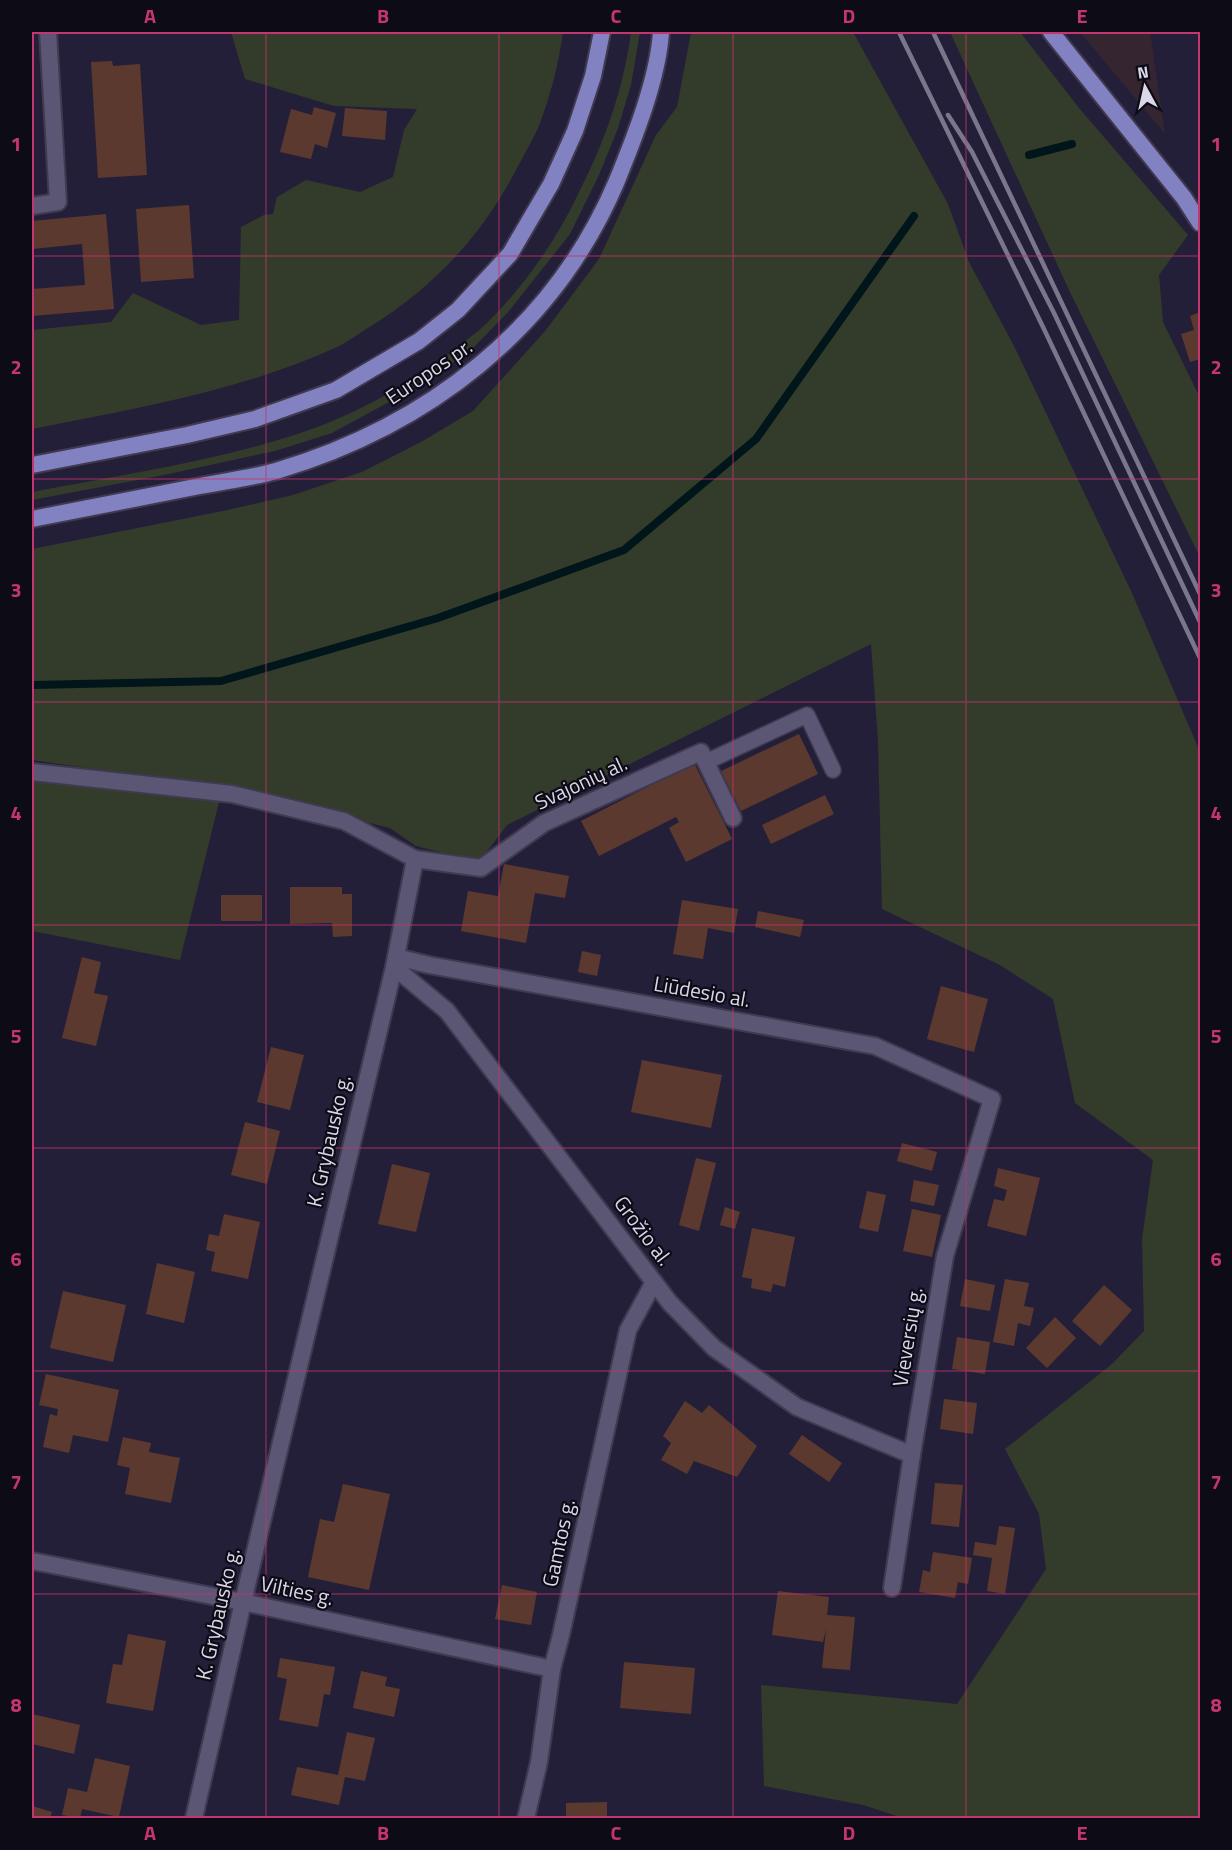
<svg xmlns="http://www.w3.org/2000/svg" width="1232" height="1850" font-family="'Titillium Web',sans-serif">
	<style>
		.industrial { fill: #352530 }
		.green { fill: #333c2a }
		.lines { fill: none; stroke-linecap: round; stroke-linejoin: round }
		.stream { stroke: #00161a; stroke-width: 8 }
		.building { fill: #5c392e }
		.service-casing { stroke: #3f3a4f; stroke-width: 18 }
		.minor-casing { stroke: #3f3a4f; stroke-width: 20 }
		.primary-casing { stroke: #3f3a4f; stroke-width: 20 }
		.service { stroke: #5a5673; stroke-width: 15 }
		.minor { stroke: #5a5673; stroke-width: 16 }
		.primary { stroke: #8282c2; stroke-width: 16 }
		.rail { stroke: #7a778d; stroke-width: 4.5 }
		.grid { fill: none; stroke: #c53570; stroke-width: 1.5; stroke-opacity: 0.55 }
		.labels { text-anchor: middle; stroke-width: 4.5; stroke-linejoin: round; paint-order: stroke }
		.street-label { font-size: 21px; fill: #d9d7e8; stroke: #0d0b16 }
		.neatline { fill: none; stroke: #c53570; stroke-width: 2 }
		.grid-label { font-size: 20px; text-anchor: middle; font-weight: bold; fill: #c53570 }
	</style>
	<rect width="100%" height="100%" fill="#241f39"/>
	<!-- industrial -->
	<polygon class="industrial" points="1080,32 1150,32 1165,134"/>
	<!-- green -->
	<g class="green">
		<path d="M 231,32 L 563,32 C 559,63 550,98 538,128 C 532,141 524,155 517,168 C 482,236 433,288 368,328 C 358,334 348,342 337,347 C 241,391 134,409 32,429 L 32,330 L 111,322 L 133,293 L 201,325 L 239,320 L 241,227 L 264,215 L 273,214 L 277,197 L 306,180 L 360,192 L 393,177 L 404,130 L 417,109 L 334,106 L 245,79 Z"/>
		<path d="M 631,32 L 640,32 L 631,85 L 618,128 L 599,175 L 570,234 L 509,311 L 471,350 L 424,383 L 332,433 L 275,451 L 164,475 L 32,500 L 32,492 C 117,476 205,463 288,437 C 348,419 406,387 455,349 C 465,341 475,334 484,326 C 523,288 557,240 580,190 C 605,141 624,87 631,32 Z"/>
		<polygon points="691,32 853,32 948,204 969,262 1014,346 1132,593 1200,752 1200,1818 903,1818 863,1805 764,1786 761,1685 957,1704 1046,1569 1039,1514 1005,1449 1112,1364 1144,1331 1142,1239 1153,1160 1075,1103 1053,999 1000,965 882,909 878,740 871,644 507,825 479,862 416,846 390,828 233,789 32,760 32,549 223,511 293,495 362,472 421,442 473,411 546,330 599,259 656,135 677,107"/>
		<polygon points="950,32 1020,32 1079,108 1188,235 1159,275 1163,322 1200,398 1200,557 1069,290"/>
		<polygon points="32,778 157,792 219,802 180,960 32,931"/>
	</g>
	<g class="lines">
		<!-- stream -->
		<g class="stream">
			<polyline points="1029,155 1072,144"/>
			<polyline points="32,685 221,681 438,618 624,550 756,439 914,216"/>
		</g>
	</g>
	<!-- building -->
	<g class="building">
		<polygon points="112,61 113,66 140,64 147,175 98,178 91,62"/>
		<polygon points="314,107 336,113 327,148 315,144 311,159 280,152 291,109 312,115"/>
		<polygon points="345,108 387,111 385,140 342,136"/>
		<polygon points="189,205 194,278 141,282 136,209"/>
		<polygon points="106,214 114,309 32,316 32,289 85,285 82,244 32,249 32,221"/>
		<polygon points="1200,312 1200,359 1190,362 1181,334 1194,330 1190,316"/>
		<polygon points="799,734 818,774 741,811 721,771"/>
		<polygon points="694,763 732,839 686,862 669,828 679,822 676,817 599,856 581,821"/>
		<polygon points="825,795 834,814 771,844 762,825"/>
		<polygon points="504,864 569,876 565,898 535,893 526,943 461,931 468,891 498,896"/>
		<polygon points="290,887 342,887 342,894 352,894 352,936 333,937 332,923 290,924"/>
		<rect x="221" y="895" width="41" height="26"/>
		<polygon points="682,900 738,909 734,933 708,928 703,959 673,954"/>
		<polygon points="758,911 804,920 800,937 755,927"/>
		<polygon points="582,951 601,955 597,976 578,972"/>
		<polygon points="82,957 101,962 94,993 108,996 96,1046 62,1038"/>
		<polygon points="941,986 988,999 974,1052 927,1039"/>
		<polygon points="271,1047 304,1055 290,1110 257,1102"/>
		<polygon points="642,1060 722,1075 711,1128 631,1112"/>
		<polygon points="245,1122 280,1131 267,1184 231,1175"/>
		<polygon points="902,1143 937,1152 932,1171 897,1161"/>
		<polygon points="696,1158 716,1163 699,1231 679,1225"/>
		<polygon points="392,1164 430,1173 416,1232 378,1224"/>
		<polygon points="998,1168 1040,1178 1026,1236 987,1226 994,1199 1004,1201 1007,1190 994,1186"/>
		<polygon points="914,1180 939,1185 934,1206 910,1201"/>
		<polygon points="867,1191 886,1195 878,1232 859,1228"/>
		<polygon points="725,1207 740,1212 735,1229 720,1225"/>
		<polygon points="912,1209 941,1215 932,1257 903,1251"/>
		<polygon points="224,1214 260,1222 248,1279 211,1271 215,1252 206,1250 209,1234 219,1236"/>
		<polygon points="752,1228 795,1237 785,1287 773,1284 771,1292 751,1288 752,1279 742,1277"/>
		<polygon points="157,1263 195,1272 184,1323 146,1314"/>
		<polygon points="965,1279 995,1285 990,1311 960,1306"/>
		<polygon points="1005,1279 1029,1283 1024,1306 1034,1308 1030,1326 1018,1323 1014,1346 993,1342"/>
		<polygon points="1104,1285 1132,1310 1100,1346 1072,1321"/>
		<polygon points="63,1291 126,1305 113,1362 50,1348"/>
		<polygon points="1055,1317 1076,1338 1047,1368 1026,1348"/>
		<polygon points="957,1337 990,1342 985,1374 952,1369"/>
		<polygon points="46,1374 119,1390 108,1442 73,1435 69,1453 43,1447 50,1414 57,1416 58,1409 39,1405"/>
		<polygon points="944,1399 977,1403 973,1434 940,1429"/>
		<polygon points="685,1401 702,1413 709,1405 757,1446 737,1477 694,1461 687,1474 661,1460 671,1443 663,1436"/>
		<polygon points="802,1435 842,1463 829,1482 789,1454"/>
		<polygon points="123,1437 151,1443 149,1452 180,1458 171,1503 125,1494 130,1468 117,1465"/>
		<polygon points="935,1483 963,1485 959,1527 931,1524"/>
		<polygon points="343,1484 390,1494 369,1590 308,1577 320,1519 334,1522"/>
		<polygon points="999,1526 1015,1528 1005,1594 987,1591 992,1558 973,1555 975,1542 996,1545"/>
		<polygon points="933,1552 972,1558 968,1584 958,1582 955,1598 919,1592 923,1570 930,1572"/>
		<polygon points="502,1585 537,1592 531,1625 495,1619"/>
		<polygon points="778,1591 829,1597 827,1615 855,1617 850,1670 822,1668 826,1629 823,1642 772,1635"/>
		<polygon points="128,1634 166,1641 153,1711 106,1703 113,1664 122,1665"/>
		<polygon points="280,1658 335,1667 330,1695 324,1694 318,1727 279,1720 287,1679 277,1677"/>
		<polygon points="624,1662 695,1668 691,1714 620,1708"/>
		<polygon points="361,1671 387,1677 385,1686 400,1689 394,1717 353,1708"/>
		<polygon points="32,1714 80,1725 74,1754 32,1744"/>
		<polygon points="347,1732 375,1738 365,1781 345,1777 339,1805 291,1795 297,1767 338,1775"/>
		<polygon points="95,1758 130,1766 119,1817 82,1809 80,1818 62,1815 68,1788 87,1792"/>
		<polygon points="607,1802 607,1818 566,1818 566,1803"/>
		<polygon points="32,1806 52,1812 50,1818 32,1818"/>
	</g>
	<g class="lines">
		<defs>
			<polyline id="service" points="706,762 807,715 833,770"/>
			<g id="minor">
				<polyline points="32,206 58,202 48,32"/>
				<polyline points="32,772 232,794 344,821 415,859 394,967 243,1602 194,1818"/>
				<polyline points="415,859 481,868 544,823 701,752 733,818"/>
				<polyline points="396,957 429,965 875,1046 992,1099 945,1256 912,1455 892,1588"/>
				<polyline points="394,967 447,1011 670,1303 714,1348 797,1407 912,1455"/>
				<polyline points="32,1561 243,1602 552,1669"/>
				<polyline points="526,1818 539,1762 552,1669 561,1635 628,1330 654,1282"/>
			</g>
			<g id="primary">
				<polyline points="1051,32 1184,198 1200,223"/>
				<polyline points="32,465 187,435 255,419 336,390 419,341 458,310 510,254 551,184 575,131 593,76 602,32"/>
				<path d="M 32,519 C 88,508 144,497 200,486 C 225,481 251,478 276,471 C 427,426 553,330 616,183 C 634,139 658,79 661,32"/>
			</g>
		</defs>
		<!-- service casing -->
		<use href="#service" class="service-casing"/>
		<!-- minor casing -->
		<use href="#minor" class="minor-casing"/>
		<!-- primary casing -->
		<use href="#primary" class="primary-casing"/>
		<!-- service -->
		<use href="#service" class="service"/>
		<!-- minor -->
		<use href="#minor" class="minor"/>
		<!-- primary -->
		<use href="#primary" class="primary"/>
		<!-- rail -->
		<g class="rail">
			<polyline points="899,32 1043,327 1200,658"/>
			<polyline points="933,32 1200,594"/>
			<polyline points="948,115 972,152 1054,313 1200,622"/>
		</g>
	</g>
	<!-- grid -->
	<path class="grid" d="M 266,32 L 266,1818M 499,32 L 499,1818M 733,32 L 733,1818M 966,32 L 966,1818M 32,256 L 1200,256M 32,479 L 1200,479M 32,702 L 1200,702M 32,925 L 1200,925M 32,1148 L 1200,1148M 32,1371 L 1200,1371M 32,1594 L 1200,1594"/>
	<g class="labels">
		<!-- street labels -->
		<g class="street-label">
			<text transform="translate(429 372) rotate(-34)" y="7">Europos pr.</text>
			<text transform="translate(581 783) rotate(-25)" y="7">Svajonių al.</text>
			<text transform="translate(702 992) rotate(10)" y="7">Liūdesio al.</text>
			<text transform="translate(329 1141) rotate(-77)" y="7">K. Grybausko g.</text>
			<text transform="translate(643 1231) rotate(53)" y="7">Grožio al.</text>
			<text transform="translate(908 1337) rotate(-81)" y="7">Vieversių g.</text>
			<text transform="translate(559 1543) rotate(-78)" y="7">Gamtos g.</text>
			<text transform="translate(297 1591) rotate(12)" y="7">Vilties g.</text>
			<text transform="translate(218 1614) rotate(-77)" y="7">K. Grybausko g.</text>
		</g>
	</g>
	<!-- border -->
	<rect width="1232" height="1850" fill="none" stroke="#0d0b16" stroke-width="66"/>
	<!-- north arrow -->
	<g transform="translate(1145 87) rotate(352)" stroke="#0d0b16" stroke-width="4.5" paint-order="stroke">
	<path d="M0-4.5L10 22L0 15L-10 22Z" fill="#d9d7e8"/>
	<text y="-9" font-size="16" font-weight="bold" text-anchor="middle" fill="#d9d7e8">N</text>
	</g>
	<rect x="33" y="33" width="1166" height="1784" class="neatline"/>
	<g class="grid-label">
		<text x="150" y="23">A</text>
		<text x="383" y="23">B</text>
		<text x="616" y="23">C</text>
		<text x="849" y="23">D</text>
		<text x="1082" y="23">E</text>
		<text x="16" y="151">1</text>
		<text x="1216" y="151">1</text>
		<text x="16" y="374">2</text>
		<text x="1216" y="374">2</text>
		<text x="16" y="597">3</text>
		<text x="1216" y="597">3</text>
		<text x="16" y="820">4</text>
		<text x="1216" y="820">4</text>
		<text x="16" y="1043">5</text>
		<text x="1216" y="1043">5</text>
		<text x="16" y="1266">6</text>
		<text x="1216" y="1266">6</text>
		<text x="16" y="1489">7</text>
		<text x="1216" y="1489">7</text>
		<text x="16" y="1712">8</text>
		<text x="1216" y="1712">8</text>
		<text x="150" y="1840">A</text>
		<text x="383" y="1840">B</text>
		<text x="616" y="1840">C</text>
		<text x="849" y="1840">D</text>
		<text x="1082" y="1840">E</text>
	</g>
</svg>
